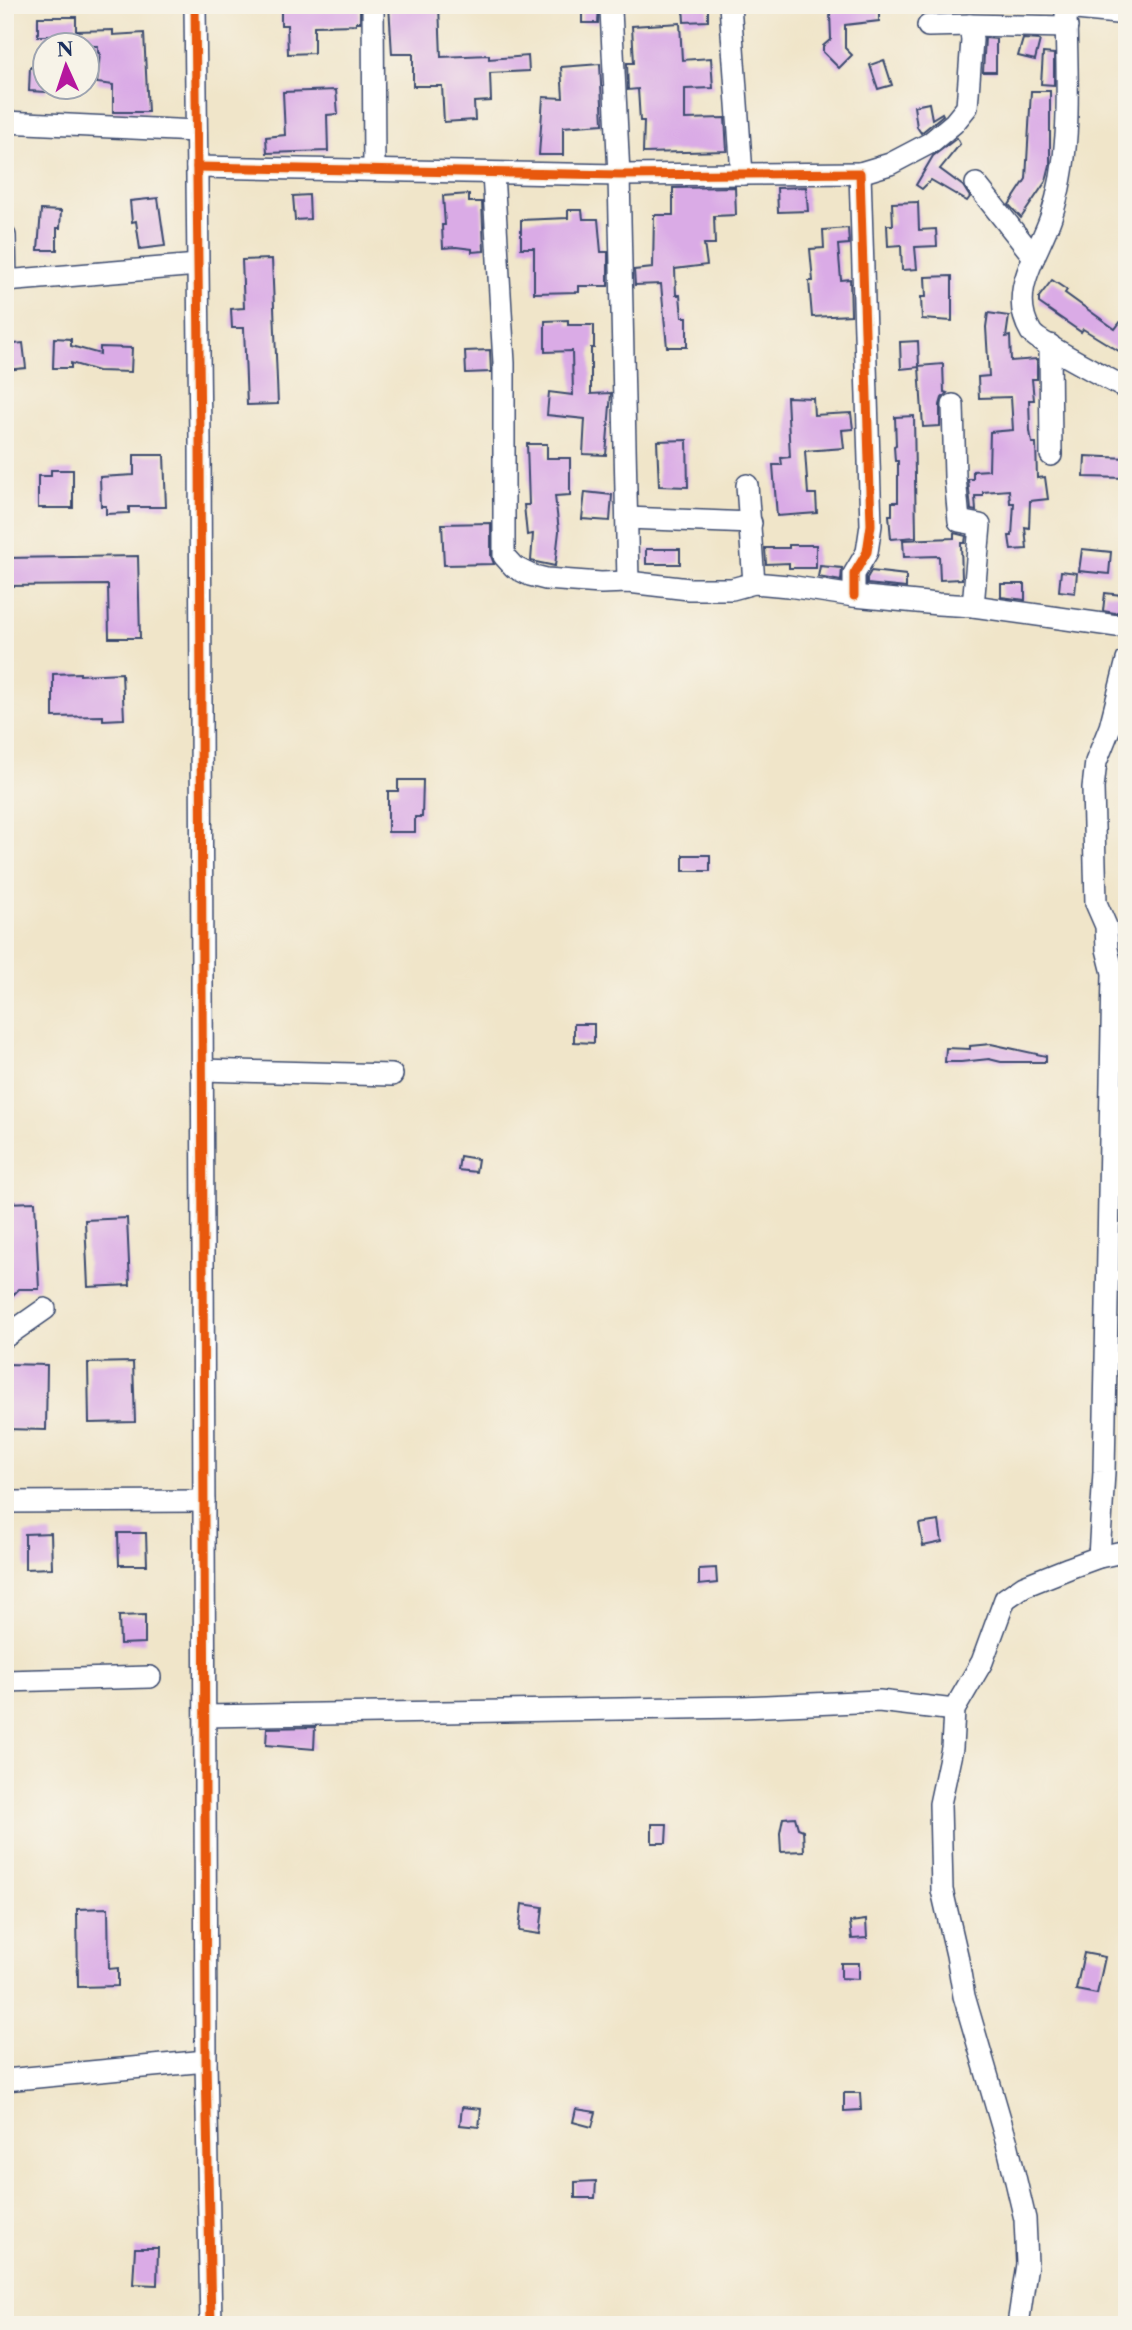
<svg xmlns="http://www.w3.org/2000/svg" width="1132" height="2330" font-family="'Libre Caslon Text',serif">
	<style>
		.building { fill: #daabe6 }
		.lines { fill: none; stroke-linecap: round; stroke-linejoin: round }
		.minor-casing { stroke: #3b4a6e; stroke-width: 24 }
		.minor { stroke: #fff; stroke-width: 21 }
		.cycleway-casing { stroke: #f7f3e8; stroke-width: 13 }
		.cycleway { stroke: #e8590c; stroke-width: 9 }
	</style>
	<rect width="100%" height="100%" fill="#f7f3e8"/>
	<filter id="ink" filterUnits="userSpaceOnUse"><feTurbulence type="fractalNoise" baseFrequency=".0143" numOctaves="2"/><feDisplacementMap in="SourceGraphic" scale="14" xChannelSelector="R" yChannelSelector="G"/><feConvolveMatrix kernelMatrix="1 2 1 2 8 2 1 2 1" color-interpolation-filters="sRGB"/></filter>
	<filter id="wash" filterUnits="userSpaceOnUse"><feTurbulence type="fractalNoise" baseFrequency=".00686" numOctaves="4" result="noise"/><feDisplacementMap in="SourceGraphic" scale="28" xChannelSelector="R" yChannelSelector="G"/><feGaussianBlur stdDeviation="1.57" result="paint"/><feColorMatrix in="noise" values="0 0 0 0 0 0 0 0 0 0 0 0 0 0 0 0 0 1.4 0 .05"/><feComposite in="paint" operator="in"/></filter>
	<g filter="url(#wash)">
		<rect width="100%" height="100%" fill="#f0e5c9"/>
		<g id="blocks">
			<!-- building -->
			<g class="building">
				<polygon points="281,5 360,6 360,22 356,22 356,25 314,26 314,53 288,54 287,25 281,25"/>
				<polygon points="389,5 439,5 441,57 489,55 489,59 528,56 529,71 490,73 491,101 474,102 475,120 444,122 442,86 413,86 413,54 392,54"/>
				<polygon points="582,5 599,5 598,23 582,23"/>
				<polygon points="683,5 708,5 708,21 684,22"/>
				<polygon points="865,8 865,11 879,11 879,21 845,25 845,48 852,55 839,68 823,52 823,46 831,39 830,12 846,11 846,10"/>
				<polygon points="38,17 76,17 76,31 113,30 113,35 144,33 148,112 113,112 113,85 97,83 100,53 98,53 98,46 50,46 50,36 38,36"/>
				<polygon points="680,23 682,60 711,58 713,88 685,89 685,119 725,118 727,151 643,153 644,121 640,121 638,89 628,90 627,63 634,63 632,26"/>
				<polygon points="985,38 996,39 996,72 983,72"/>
				<polygon points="1023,39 1040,40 1035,60 1018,56"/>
				<polygon points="1043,53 1054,54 1054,85 1041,84"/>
				<polygon points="884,60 892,85 878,89 870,65"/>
				<polygon points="600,64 603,124 563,127 563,155 539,155 543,97 563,98 561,67"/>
				<polygon points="30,67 46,68 46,92 29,91"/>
				<polygon points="336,90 338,114 327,115 328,151 267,153 266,137 285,135 283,92"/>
				<polygon points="1031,91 1050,91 1050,165 1046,181 1021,218 1009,205 1026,179"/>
				<polygon points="929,103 932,119 942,113 943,115 921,133 917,127 914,106"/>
				<polygon points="957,138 960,144 940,169 963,186 970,197 967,201 931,180 922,189 916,185 933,156"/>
				<polygon points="735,187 736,215 714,216 715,244 704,244 707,265 675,269 676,295 680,295 682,317 687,317 687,347 667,347 661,284 635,285 634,270 653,268 654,215 673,215 673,188"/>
				<polygon points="806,187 808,211 778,212 777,188"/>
				<polygon points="469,194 469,202 482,202 484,251 472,252 472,249 456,247 443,248 442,225 445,225 443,196"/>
				<polygon points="309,195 310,219 295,220 293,196"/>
				<polygon points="158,198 165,246 140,249 136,221 132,222 130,201"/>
				<polygon points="918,202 919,230 936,229 937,246 915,247 917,269 902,270 901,245 888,246 887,225 893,225 892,203"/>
				<polygon points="41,210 61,211 60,228 57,228 57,250 38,250"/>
				<polygon points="568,210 582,210 583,219 598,219 601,252 608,252 608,286 579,286 579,292 534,293 534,248 521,248 521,220 568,218"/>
				<polygon points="848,228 849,244 838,245 841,280 850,279 851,315 812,317 809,281 813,281 810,249 824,248 823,230"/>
				<polygon points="272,259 278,404 247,405 244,328 232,328 231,309 244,308 242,260"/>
				<polygon points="952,276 952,321 922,319 921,297 926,297 925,277"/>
				<polygon points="1052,280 1067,290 1065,293 1115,329 1127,313 1127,356 1083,329 1081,332 1039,303 1039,297"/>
				<polygon points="988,313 1009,316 1006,337 1010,336 1011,361 1037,359 1037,379 1032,379 1034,400 1029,400 1030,431 1032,443 1036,443 1037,478 1045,477 1048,499 1030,501 1029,528 1025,527 1027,549 1011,550 1009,536 1012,536 1014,503 1010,503 1009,490 983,492 983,496 975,496 976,511 971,510 968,479 973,479 973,471 989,470 990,432 1013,430 1011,397 979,398 978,377 989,376 986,327"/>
				<polygon points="568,320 568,325 594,325 594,348 591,348 591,394 611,393 606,455 583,454 585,419 547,415 549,392 573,395 572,351 545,352 545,321"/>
				<polygon points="54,338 71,339 71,346 100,354 100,347 132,348 131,372 98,371 71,363 71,368 53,368"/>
				<polygon points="918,341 919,366 943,364 944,392 947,393 942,398 940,405 940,426 923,427 919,367 901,369 900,342"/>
				<polygon points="23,343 26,368 5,370 5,345"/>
				<polygon points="490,350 491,372 466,373 465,351"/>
				<polygon points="787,397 813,398 814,415 851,413 853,429 842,430 844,448 805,451 808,494 816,494 817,513 777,516 773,465 782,465 781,458 790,457"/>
				<polygon points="914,416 916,537 891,539 889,515 892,515 892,502 898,502 898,461 895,461 894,446 896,445 895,417"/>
				<polygon points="687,440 688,487 659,486 657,441"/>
				<polygon points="527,444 547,444 547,458 570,458 570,495 555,496 559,531 555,566 531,561 533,534 527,535 524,505 529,505"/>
				<polygon points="134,455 164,455 166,507 129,507 129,513 106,514 106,506 101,506 100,477 134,475"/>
				<polygon points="1085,456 1127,458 1127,478 1084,477"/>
				<polygon points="51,470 73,470 73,508 38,508 38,476 51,476"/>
				<polygon points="585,492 612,495 610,521 582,519"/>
				<polygon points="491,523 491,556 494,564 444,565 442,524"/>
				<polygon points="954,533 966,536 965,543 961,543 962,579 940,580 939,556 904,557 903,540 954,538"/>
				<polygon points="789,545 816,545 816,568 789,568 789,563 766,564 765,548 789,548"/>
				<rect x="646" y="549" width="34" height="15"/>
				<polygon points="1082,549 1111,552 1109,574 1079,571"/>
				<polygon points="138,556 140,638 109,638 108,585 5,586 5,558"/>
				<polygon points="820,566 842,568 841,581 818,577"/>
				<polygon points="871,571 906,575 906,588 867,584 867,578"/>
				<polygon points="1061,571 1077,573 1075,593 1059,591"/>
				<polygon points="1001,584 1025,584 1025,600 1001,597"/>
				<polygon points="1105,593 1121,595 1120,611 1115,613 1103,611"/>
				<polygon points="80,673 80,675 122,673 124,719 103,720 103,716 53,717 53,674"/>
				<polygon points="398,780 423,780 422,817 415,817 415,832 388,832 388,791 398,791"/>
				<rect x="683" y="855" width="27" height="16"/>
				<polygon points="574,1024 594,1024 594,1043 574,1042"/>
				<polygon points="991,1044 1046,1056 1046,1062 1001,1062 989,1059 961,1062 945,1062 946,1048 970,1049 970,1046"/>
				<polygon points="460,1156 478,1159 476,1172 458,1170"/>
				<polygon points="35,1202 39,1289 19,1289 5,1303 5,1203"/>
				<polygon points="127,1218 130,1285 88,1287 85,1220"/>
				<polygon points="133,1362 135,1422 89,1423 88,1363"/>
				<polygon points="5,1364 47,1365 46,1430 5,1429"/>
				<polygon points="939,1521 942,1542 923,1546 919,1524"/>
				<polygon points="51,1533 52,1568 25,1569 25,1534"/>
				<polygon points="118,1533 146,1533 147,1565 119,1565"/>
				<polygon points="716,1568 717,1583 699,1585 699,1569"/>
				<polygon points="145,1615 145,1643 120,1644 119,1616"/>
				<polygon points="315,1727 314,1749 266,1745 267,1728"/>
				<polygon points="795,1817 798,1828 803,1830 804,1851 781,1852 780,1833 783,1818"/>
				<polygon points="652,1824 667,1824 666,1843 652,1843"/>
				<polygon points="522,1904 543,1907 540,1934 519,1931"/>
				<polygon points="108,1908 109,1969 118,1968 118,1986 78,1987 77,1909"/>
				<polygon points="866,1920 867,1938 852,1939 850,1922"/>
				<polygon points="1084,1953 1105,1957 1097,1994 1076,1990"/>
				<polygon points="841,1963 859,1963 859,1979 841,1978"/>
				<polygon points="844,2093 860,2093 861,2110 844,2111"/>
				<polygon points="462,2107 481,2109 479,2127 460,2125"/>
				<polygon points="576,2109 596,2112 592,2127 573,2122"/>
				<polygon points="596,2181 595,2198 575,2198 575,2182"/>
				<polygon points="135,2248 158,2248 157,2285 133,2284"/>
			</g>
		</g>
	</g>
	<g filter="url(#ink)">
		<use href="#blocks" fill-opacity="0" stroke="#3b4a6e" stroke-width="2"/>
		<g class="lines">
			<defs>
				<g id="minor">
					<polyline points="195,5 200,439 206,2061 211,2325"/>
					<polyline points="373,5 374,170"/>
					<polyline points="730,5 742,174"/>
					<path d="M 1066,5 C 1066,75 1074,149 1051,217 C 1038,255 1007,292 1031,332 C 1037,342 1111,380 1127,389"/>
					<polyline points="1066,8 1127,14"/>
					<polyline points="611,10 619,175 628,582"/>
					<polyline points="928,26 970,25 1067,27"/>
					<polyline points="5,122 196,131"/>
					<polyline points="197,167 619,175 860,173 871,525 867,552 854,574 854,596"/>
					<polyline points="493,173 504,363 504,556 514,567 530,575 546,579 601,583 628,582 689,589 732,589 754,583 788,586 854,596 938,604 973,606 1117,626 1127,622"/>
					<polyline points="860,173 890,164 930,143 954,123 967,107 972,40 970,25"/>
					<polyline points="976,184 1034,257"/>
					<polyline points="5,236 6,281"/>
					<polyline points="5,281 198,265"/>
					<polyline points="1050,345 1051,455"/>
					<polyline points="953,405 955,477 959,521 980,525 973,606"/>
					<polyline points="747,485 754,583"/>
					<polyline points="627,518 751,523"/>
					<polyline points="202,1070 392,1075"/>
					<polyline points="5,1337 45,1309"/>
					<polyline points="5,1502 204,1501"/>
					<polyline points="1099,1557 1104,1472 1113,973 1107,949 1106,926 1096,903 1093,788 1096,762 1110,727 1127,660"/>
					<polyline points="5,1681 150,1677"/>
					<polyline points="205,1716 741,1707 879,1701 954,1710"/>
					<polyline points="5,2080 206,2061"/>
					<polyline points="1018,2325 1027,2264 1025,2219 1007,2143 964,1996 957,1955 942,1890 940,1804 952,1748 954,1710 982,1662 1005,1599 1024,1586 1069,1568 1099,1557 1127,1551"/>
				</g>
			</defs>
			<!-- minor casing -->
			<use href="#minor" class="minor-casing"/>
			<!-- minor -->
			<use href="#minor" class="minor"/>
			<defs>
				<g id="cycleway">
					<polyline points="195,5 200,439 206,2061 211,2325"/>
					<polyline points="197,167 619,175 860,173 871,525 867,552 854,574 854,596"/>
				</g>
			</defs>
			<!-- cycleway casing -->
			<use href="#cycleway" class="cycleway-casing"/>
			<!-- cycleway -->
			<use href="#cycleway" class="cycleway"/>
		</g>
	</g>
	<!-- margin -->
	<rect width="1132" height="2330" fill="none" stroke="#f7f3e8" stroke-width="28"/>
	<!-- north arrow -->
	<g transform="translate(66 66) rotate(357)"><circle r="33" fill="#f7f3e8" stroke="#9fa5b1" stroke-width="2"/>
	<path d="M0-5L12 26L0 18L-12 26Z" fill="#b5179e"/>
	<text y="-10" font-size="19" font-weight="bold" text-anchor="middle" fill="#1b2f5e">N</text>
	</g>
</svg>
